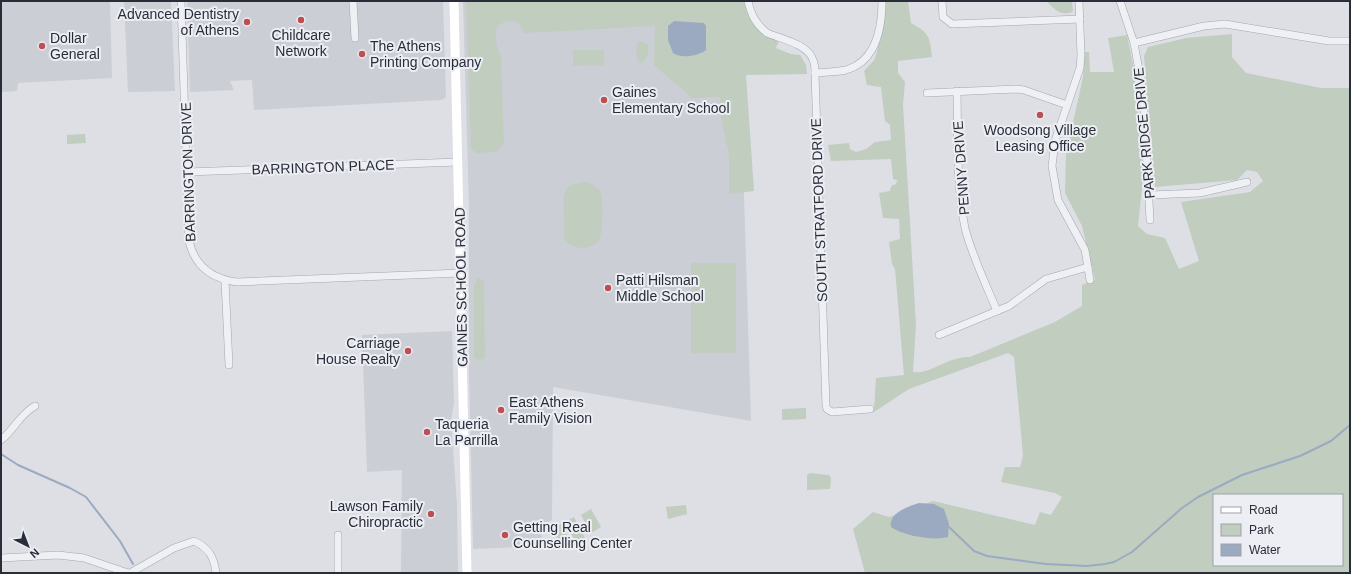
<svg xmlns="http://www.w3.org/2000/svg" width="1351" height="574" font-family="Arial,sans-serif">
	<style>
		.built { fill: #cbced5 }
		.green { fill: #c1cdbf; fill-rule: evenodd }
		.water { fill: #9baac1 }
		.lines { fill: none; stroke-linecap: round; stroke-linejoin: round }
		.stream { stroke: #9baac1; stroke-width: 2 }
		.street-casing { stroke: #a3a6ae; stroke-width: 8 }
		.street { stroke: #eff0f4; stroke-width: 7 }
		.secondary { stroke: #fff; stroke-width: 9 }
		.poi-dot { fill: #bc4f56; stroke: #eceef3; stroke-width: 1.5 }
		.labels { text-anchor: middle; stroke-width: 4; stroke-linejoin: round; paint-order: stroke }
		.poi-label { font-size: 14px; fill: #282d39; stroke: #eceef3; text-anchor: start }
		.street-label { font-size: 14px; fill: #282d39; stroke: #eceef3 }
	</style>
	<rect width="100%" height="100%" fill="#dddfe5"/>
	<!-- built -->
	<g class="built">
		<polygon points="11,1 110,1 112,78 18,83 17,91 1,92 1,2"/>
		<polygon points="124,1 171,1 175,91 128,92"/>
		<polygon points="187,1 443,1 446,97 442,100 254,110 252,80 230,81 234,90 190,92"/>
		<polygon points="463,1 738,1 751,421 553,387 552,520 540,526 543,546 473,549 469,372 469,205"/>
		<polygon points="452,331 454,403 451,420 457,505 458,573 401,573 402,470 367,472 362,335"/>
	</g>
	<!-- green -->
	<g class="green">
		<path d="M 466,1 L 744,1 C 749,24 758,32 779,41 L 776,48 L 791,54 L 800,55 L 806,65 L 807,74 L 746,75 L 754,191 L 729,194 L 729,155 L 721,117 L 720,97 L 691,98 C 681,85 666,77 654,65 L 655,26 L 524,33 L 523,29 L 517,22 C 491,17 493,41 501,56 L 504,143 L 496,152 L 477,153 L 472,150 L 471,147 Z"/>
		<path d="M 883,1 L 908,1 L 911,23 C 929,33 930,36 932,57 L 898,61 L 898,73 L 905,82 L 903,105 L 916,325 L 913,372 C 930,375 948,356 970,357 L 1055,322 L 1082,306 L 1082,285 L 1095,280 L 1082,226 L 1065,193 L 1066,154 L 1083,77 L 1084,52 L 1089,52 L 1090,72 L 1114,72 L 1108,38 L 1127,35 L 1134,69 L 1143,178 L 1138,226 L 1147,234 L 1165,238 L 1179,269 L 1199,261 L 1181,202 L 1250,192 L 1263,181 L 1257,172 L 1247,170 L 1237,180 L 1155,187 L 1144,56 L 1148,47 L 1186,38 L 1232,34 L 1232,57 L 1246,73 L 1321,88 L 1350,88 L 1350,573 L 865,573 L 853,529 L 873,512 L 889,517 L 933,501 L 1035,525 L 1040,512 L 1051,515 L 1062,497 L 1055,493 L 1001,482 L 1005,467 L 1020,467 L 1023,455 L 1014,357 L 1008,353 L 909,389 L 874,412 L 876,378 L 904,375 L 895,269 L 892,264 L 889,242 L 900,239 L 899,219 L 883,218 L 879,193 L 890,191 L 891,186 L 896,184 L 897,180 L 893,179 L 891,159 L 831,161 L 828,145 L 849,143 L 850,149 L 856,152 L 866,149 L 875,142 L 891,140 L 890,125 L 885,121 L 881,87 L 867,85 L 864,71 L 875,59 L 882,31 ZM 1214,495 L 1342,495 L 1342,565 L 1214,565 Z"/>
		<path d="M 1047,1 L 1072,1 L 1073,11 C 1064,18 1052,9 1047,1 Z"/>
		<path d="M 641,41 L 648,45 C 649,52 648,60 640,63 C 636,59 636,49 637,44 Z"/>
		<polygon points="573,50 604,50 604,65 573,66"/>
		<polygon points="85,134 86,143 67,144 67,135"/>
		<path d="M 587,182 C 593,185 599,187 601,194 C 603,201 603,234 599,240 C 592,251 571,250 565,239 C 563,233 564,226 564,220 C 564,208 561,194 570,185 Z"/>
		<rect x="691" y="263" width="45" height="90"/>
		<polygon points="480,278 484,282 485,357 484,359 478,360 474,358 474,285 477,281 476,279"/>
		<polygon points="806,408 806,419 782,420 782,409"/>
		<polygon points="810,473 829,475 831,478 830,489 807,490 807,475"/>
		<polygon points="686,505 687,514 668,519 666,507"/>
		<polygon points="591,509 601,527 591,533 581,515"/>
		<polygon points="574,517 585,538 576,543 565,522"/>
		<polygon points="561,524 573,545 563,550 552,529"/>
	</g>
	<!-- water -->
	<g class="water">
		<path d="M 674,21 L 704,23 L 706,26 L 706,50 C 699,56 681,59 673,53 L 668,40 L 668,26 Z"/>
		<path d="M 919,503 L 934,504 L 944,509 L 949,524 L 948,537 C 933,541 904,536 891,527 C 888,513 909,506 919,503 Z"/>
	</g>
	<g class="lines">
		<!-- stream -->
		<g class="stream">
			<polyline points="1,454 18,465 70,488 86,497 120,541 133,564"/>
			<polyline points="949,527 974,551 987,556 1046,564 1087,566 1105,564 1114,562 1132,552 1182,508 1198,497 1242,475 1300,456 1331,441 1350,425"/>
		</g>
		<defs>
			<g id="street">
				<path d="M 181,1 L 189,241 C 195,267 212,279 237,282 L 461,273"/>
				<polyline points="353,1 355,38"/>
				<path d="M 748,1 C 751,15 756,24 767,33 C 781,39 808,44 813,60 C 815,64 815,69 815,73 L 826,406 L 827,409 L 832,412 L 870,409"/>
				<polyline points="942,1 943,17 952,24 1080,19"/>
				<polyline points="1079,1 1081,55 1080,68 1055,141 1052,166 1058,200 1085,250 1090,280"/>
				<polyline points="1120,1 1134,43 1143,92 1150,220"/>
				<polyline points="1134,43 1204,26 1225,24 1329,41 1350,41"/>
				<path d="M 815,73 C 825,72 837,72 846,70 C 877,61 882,28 882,1"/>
				<path d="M 957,91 C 958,136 956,184 965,228 C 971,253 987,287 997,311"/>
				<polyline points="927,93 1016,89 1024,90 1067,105"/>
				<polyline points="187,172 458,162"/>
				<polyline points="1150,195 1200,193 1247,182"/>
				<polyline points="225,281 229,365"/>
				<polyline points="939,335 1009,306 1046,279 1088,267"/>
				<path d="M 1,440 C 14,430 20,414 35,406"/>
				<polyline points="338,535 338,573"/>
				<polyline points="1,558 58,555 84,558 128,573"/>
				<path d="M 130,573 L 174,548 L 194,541 C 209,548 214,557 216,573"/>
			</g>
		</defs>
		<!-- street casing -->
		<use href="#street" class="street-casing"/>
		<!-- street -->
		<use href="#street" class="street"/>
		<!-- secondary -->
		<polyline class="secondary" points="454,1 467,573"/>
	</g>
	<!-- markers -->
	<g class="poi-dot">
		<circle cx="301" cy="20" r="4"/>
		<circle cx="247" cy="22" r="4"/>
		<circle cx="42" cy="46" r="4"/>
		<circle cx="362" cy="54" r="4"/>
		<circle cx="604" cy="100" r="4"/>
		<circle cx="1040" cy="115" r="4"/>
		<circle cx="608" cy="288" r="4"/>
		<circle cx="408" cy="351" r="4"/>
		<circle cx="501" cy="410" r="4"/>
		<circle cx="427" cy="432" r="4"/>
		<circle cx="431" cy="514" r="4"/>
		<circle cx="505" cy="535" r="4"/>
	</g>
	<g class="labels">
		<!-- poi labels -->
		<g class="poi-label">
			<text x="239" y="19" text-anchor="end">Advanced Dentistry<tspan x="239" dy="16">of Athens</tspan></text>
			<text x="301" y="40" text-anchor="middle">Childcare<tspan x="301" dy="16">Network</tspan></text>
			<text x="50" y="43">Dollar<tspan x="50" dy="16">General</tspan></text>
			<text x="370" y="51">The Athens<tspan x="370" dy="16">Printing Company</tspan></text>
			<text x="612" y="97">Gaines<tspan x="612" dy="16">Elementary School</tspan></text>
			<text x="1040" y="135" text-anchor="middle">Woodsong Village<tspan x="1040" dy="16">Leasing Office</tspan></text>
			<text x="616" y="285">Patti Hilsman<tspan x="616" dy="16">Middle School</tspan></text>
			<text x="400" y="348" text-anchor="end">Carriage<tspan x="400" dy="16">House Realty</tspan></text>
			<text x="509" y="407">East Athens<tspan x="509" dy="16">Family Vision</tspan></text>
			<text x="435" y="429">Taqueria<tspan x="435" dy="16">La Parrilla</tspan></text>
			<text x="423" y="511" text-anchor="end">Lawson Family<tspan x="423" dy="16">Chiropractic</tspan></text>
			<text x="513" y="532">Getting Real<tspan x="513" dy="16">Counselling Center</tspan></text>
		</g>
		<!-- street labels -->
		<g class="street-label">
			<text transform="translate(1144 133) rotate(-95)" y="5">PARK RIDGE DRIVE</text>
			<text transform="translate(323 167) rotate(-2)" y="5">BARRINGTON PLACE</text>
			<text transform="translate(961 168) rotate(-94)" y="5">PENNY DRIVE</text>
			<text transform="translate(188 172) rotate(-92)" y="5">BARRINGTON DRIVE</text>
			<text transform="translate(819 210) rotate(-92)" y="5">SOUTH STRATFORD DRIVE</text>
			<text transform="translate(461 287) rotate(-91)" y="5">GAINES SCHOOL ROAD</text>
		</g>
	</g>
	<!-- border -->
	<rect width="1351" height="574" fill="none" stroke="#282d39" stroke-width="4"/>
	<!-- legend -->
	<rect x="1213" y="494" width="130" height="72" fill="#eceef3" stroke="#9ea1a9"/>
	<rect x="1221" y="507" width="20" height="6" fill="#ffffff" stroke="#9ea1a9"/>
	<text x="1249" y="514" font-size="12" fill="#282d39">Road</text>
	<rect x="1221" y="524" width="20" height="12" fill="#c1cdbf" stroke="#9ea1a9"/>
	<text x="1249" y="534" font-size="12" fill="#282d39">Park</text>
	<rect x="1221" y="544" width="20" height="12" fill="#9baac1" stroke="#9ea1a9"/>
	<text x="1249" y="554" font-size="12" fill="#282d39">Water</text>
	<!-- north arrow -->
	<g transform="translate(28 546) rotate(138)" stroke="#eceef3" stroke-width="3" paint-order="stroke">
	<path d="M0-3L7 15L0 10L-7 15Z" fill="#282d39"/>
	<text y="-6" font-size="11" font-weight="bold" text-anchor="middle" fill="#282d39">N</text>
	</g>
</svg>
